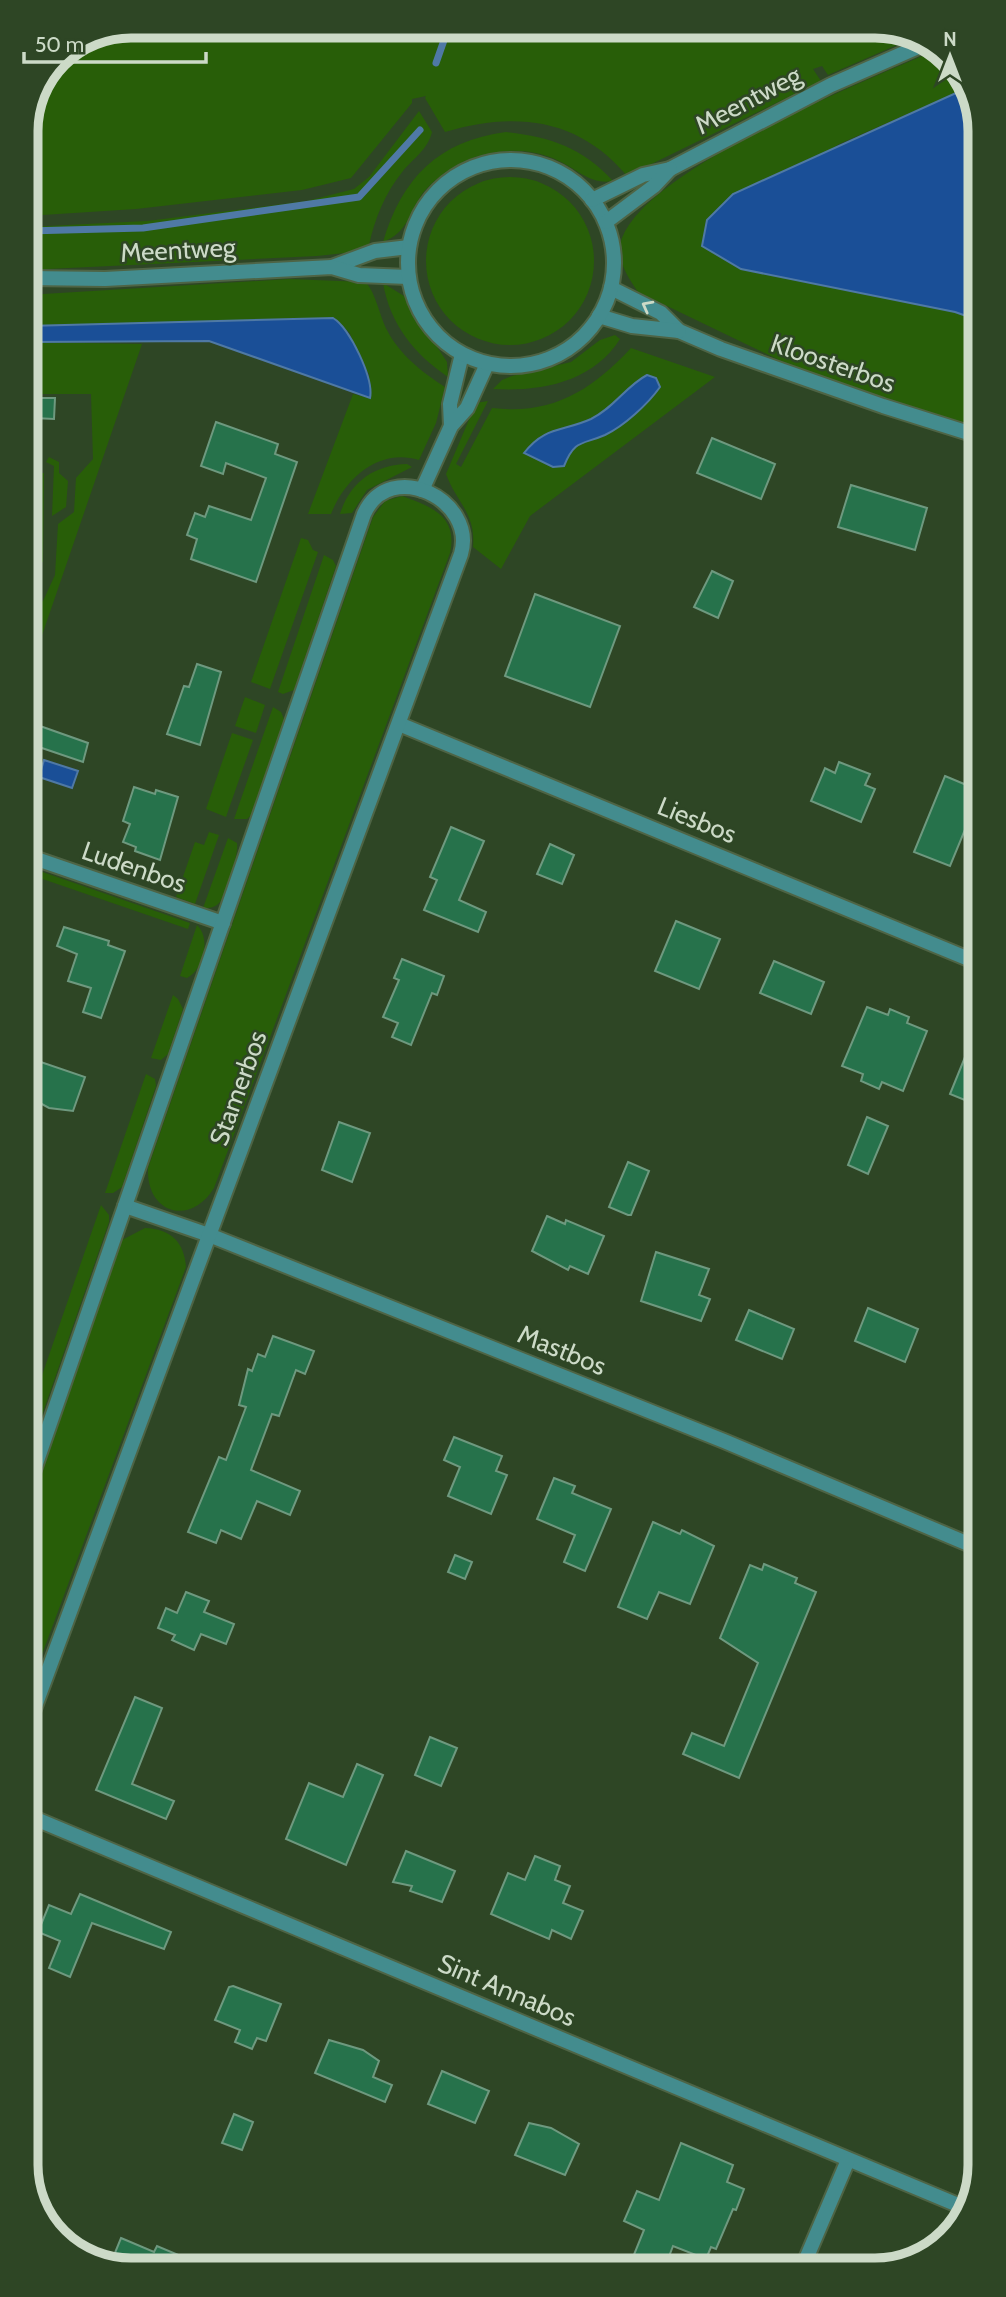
<svg xmlns="http://www.w3.org/2000/svg" width="1006" height="2297" font-family="Cabin,sans-serif">
	<style>
		.green { fill: #285e08 }
		.water { fill: #1a4f97; stroke: #4f79a5; stroke-width: 2 }
		.lines { fill: none; stroke-linecap: round; stroke-linejoin: round }
		.stream { stroke: #4f79a5; stroke-width: 7 }
		.building { fill: #26724b; stroke: #6e997f; stroke-width: 2 }
		.minor-casing { stroke: #4e6445; stroke-width: 18 }
		.tertiary-casing { stroke: #4e6445; stroke-width: 18 }
		.minor { stroke: #438c8e; stroke-width: 14 }
		.tertiary { stroke: #438c8e; stroke-width: 14 }
		.oneway { stroke: #ccdac7 }
		.labels { text-anchor: middle; stroke-width: 5; stroke-linejoin: round; paint-order: stroke }
		.street-label { font-size: 26px; fill: #ccdac7; stroke: #2e4625 }
		.rim { fill: none; stroke: #ccdac7; stroke-width: 9 }
	</style>
	<rect width="100%" height="100%" fill="#2e4625"/>
	<!-- green -->
	<g class="green">
		<path d="M 131,26 L 882,27 L 913,38 L 828,75 L 822,66 L 813,69 L 821,81 L 627,176 C 579,118 515,111 445,132 L 425,98 L 426,96 L 412,99 L 412,103 L 351,178 L 302,190 L 136,209 L 27,216 L 26,125 L 57,57 Z"/>
		<path d="M 939,49 L 967,88 L 839,144 L 702,246 L 741,269 L 955,312 L 975,319 L 975,428 L 804,372 L 638,292 C 627,276 615,258 622,238 C 648,168 869,79 939,49 Z"/>
		<path d="M 419,111 L 432,132 C 428,149 414,158 403,171 C 385,193 375,218 369,245 L 354,252 L 317,256 L 27,270 L 27,227 L 147,221 L 307,201 L 354,189 L 369,177 Z"/>
		<path d="M 506,132 C 550,137 582,147 613,181 C 591,185 578,170 559,161 C 531,147 494,148 465,161 C 450,168 432,181 422,194 C 408,215 408,232 383,242 C 402,178 438,141 506,132 Z"/>
		<circle cx="510" cy="261" r="84"/>
		<path d="M 289,279 L 365,282 C 375,290 380,317 387,330 C 399,354 423,373 445,387 L 436,423 L 419,460 C 378,448 345,479 331,514 L 308,514 L 353,394 L 370,398 L 369,374 L 355,353 L 350,333 L 333,318 L 27,326 L 27,295 Z"/>
		<path d="M 383,283 L 404,296 L 447,362 L 448,377 C 414,354 390,324 383,283 Z"/>
		<path d="M 615,335 L 620,339 C 593,382 541,392 493,389 L 502,380 L 512,376 L 571,362 L 600,340 Z"/>
		<polygon points="27,342 142,344 38,647 28,643 28,602 43,601 55,575 58,524 74,512 76,478 93,459 91,394 27,394"/>
		<path d="M 631,348 L 715,377 L 530,516 L 501,569 L 473,547 C 476,513 456,502 446,474 L 476,403 L 488,401 L 456,464 L 461,467 L 492,408 C 552,415 591,391 631,348 Z"/>
		<polygon points="49,457 59,462 59,473 68,481 66,507 52,516 54,466 46,462"/>
		<path d="M 407,464 L 412,467 L 367,490 L 352,513 L 340,514 C 350,482 374,465 407,464 Z"/>
		<polygon points="27,473 44,473 43,562 28,562"/>
		<path d="M 402,496 C 432,507 458,516 450,553 L 214,1188 C 190,1227 146,1213 148,1168 L 373,517 L 385,501 Z"/>
		<polygon points="301,538 308,540 313,550 318,552 270,689 251,682"/>
		<polygon points="324,555 333,560 336,566 294,690 283,694 278,692"/>
		<polygon points="245,697 265,705 256,733 235,726"/>
		<polygon points="273,707 281,712 284,719 252,814 247,819 234,819"/>
		<polygon points="232,733 253,740 226,817 206,809"/>
		<polygon points="209,832 219,835 195,904 176,897 195,842 204,845"/>
		<path d="M 228,838 L 237,843 C 239,854 226,895 219,903 C 214,908 209,908 203,908 Z"/>
		<polygon points="28,867 190,923 188,929 28,874"/>
		<path d="M 197,925 C 211,938 204,969 187,978 L 180,976 Z"/>
		<polygon points="173,995 178,999 183,1009 168,1054 161,1060 151,1058"/>
		<polygon points="146,1074 155,1079 156,1086 122,1187 113,1193 105,1193"/>
		<polygon points="101,1205 109,1215 109,1222 30,1450 30,1410"/>
		<path d="M 145,1228 C 171,1229 184,1242 186,1267 L 31,1684 L 30,1508 L 122,1240 Z"/>
	</g>
	<!-- water -->
	<g class="water">
		<polygon points="967,88 974,97 975,319 955,312 741,269 702,246 707,220 733,194"/>
		<path d="M 333,318 C 350,328 374,379 370,398 L 209,341 L 27,342 L 27,326 Z"/>
		<path d="M 647,375 L 656,378 L 660,387 C 648,404 624,426 605,435 C 582,445 575,439 564,466 L 553,467 L 524,453 C 545,426 562,432 591,419 C 614,408 626,386 647,375 Z"/>
		<polygon points="44,760 78,771 72,788 39,777"/>
	</g>
	<g class="lines">
		<!-- stream -->
		<g class="stream">
			<polyline points="436,63 449,26"/>
			<polyline points="27,231 143,228 359,197 420,130"/>
		</g>
	</g>
	<!-- building -->
	<g class="building">
		<polygon points="35,398 55,398 54,419 34,418"/>
		<polygon points="216,422 278,444 275,454 297,462 256,582 191,559 197,539 187,535 195,513 205,517 209,506 251,520 266,478 226,463 223,474 201,466"/>
		<polygon points="712,438 775,464 761,499 697,473"/>
		<polygon points="851,485 927,508 915,550 838,527"/>
		<polygon points="712,571 733,581 718,618 694,607"/>
		<polygon points="535,594 620,626 590,707 505,676"/>
		<polygon points="197,664 221,672 200,745 167,734 184,686 189,687"/>
		<polygon points="40,726 88,743 83,762 36,746"/>
		<polygon points="839,762 870,774 865,785 875,789 861,822 811,801 825,768 835,773"/>
		<polygon points="945,776 976,789 976,803 950,866 914,852"/>
		<polygon points="134,787 155,794 156,790 178,797 160,860 135,851 136,847 123,842 130,824 123,821"/>
		<polygon points="451,827 484,841 459,900 486,912 478,932 424,910 437,880 430,877"/>
		<polygon points="550,844 574,855 562,884 537,874"/>
		<polygon points="676,921 720,939 699,989 655,971"/>
		<polygon points="64,927 109,941 108,945 125,951 101,1018 83,1012 91,988 68,981 77,954 57,946"/>
		<polygon points="402,959 444,976 437,995 432,993 411,1045 392,1037 398,1023 383,1017 399,980 394,978"/>
		<polygon points="774,961 824,982 811,1014 760,993"/>
		<polygon points="867,1007 888,1015 890,1009 909,1017 907,1023 927,1031 903,1091 882,1082 879,1089 861,1081 863,1074 842,1066"/>
		<polygon points="976,1030 977,1030 977,1105 950,1094"/>
		<polygon points="29,1058 85,1077 73,1111 49,1108 29,1097"/>
		<polygon points="867,1117 888,1126 868,1174 848,1165"/>
		<polygon points="339,1122 370,1133 352,1182 322,1170"/>
		<polygon points="628,1162 649,1171 631,1215 628,1215 609,1207"/>
		<polygon points="547,1216 565,1224 566,1220 604,1236 588,1274 570,1266 568,1270 532,1251"/>
		<polygon points="656,1252 709,1269 699,1295 710,1299 701,1321 641,1301"/>
		<polygon points="868,1308 918,1329 905,1362 855,1341"/>
		<polygon points="749,1310 794,1329 782,1359 736,1340"/>
		<polygon points="273,1336 314,1351 305,1374 296,1370 279,1416 272,1414 251,1470 300,1491 290,1515 257,1501 241,1539 221,1530 216,1543 188,1532 219,1457 226,1460 246,1407 239,1405 248,1369 252,1371 258,1354 265,1357"/>
		<polygon points="454,1437 502,1456 496,1471 507,1475 491,1514 448,1496 460,1467 444,1460"/>
		<polygon points="554,1478 575,1486 572,1493 611,1509 585,1571 564,1562 575,1535 537,1519"/>
		<polygon points="653,1522 680,1534 682,1530 714,1546 690,1604 659,1592 647,1619 618,1607"/>
		<polygon points="455,1555 472,1562 465,1579 448,1572"/>
		<polygon points="764,1564 797,1578 795,1583 816,1592 739,1778 683,1754 692,1733 724,1746 758,1663 720,1638 750,1565 762,1570"/>
		<polygon points="186,1592 209,1601 204,1612 234,1624 226,1644 201,1634 194,1650 172,1640 175,1635 158,1628 166,1608 177,1613"/>
		<polygon points="135,1697 162,1708 132,1784 174,1801 166,1819 96,1790"/>
		<polygon points="430,1737 457,1748 441,1786 415,1775"/>
		<polygon points="357,1764 383,1775 346,1865 286,1839 309,1783 343,1797"/>
		<polygon points="406,1851 455,1871 442,1902 410,1891 412,1886 393,1882"/>
		<polygon points="535,1856 560,1866 555,1880 570,1886 563,1903 583,1911 571,1939 552,1930 549,1939 491,1914 508,1873 525,1880"/>
		<polygon points="80,1894 171,1932 164,1949 92,1923 70,1977 49,1968 60,1941 38,1932 49,1905 71,1914"/>
		<polygon points="233,1986 281,2004 266,2041 257,2038 252,2049 235,2042 240,2030 215,2020 229,1987"/>
		<polygon points="329,2040 363,2050 379,2061 373,2077 392,2085 385,2102 315,2073"/>
		<polygon points="442,2071 489,2091 475,2123 428,2104"/>
		<polygon points="234,2114 253,2122 242,2150 222,2143"/>
		<polygon points="529,2123 551,2128 579,2144 565,2175 515,2155"/>
		<polygon points="681,2143 733,2165 727,2182 744,2189 736,2210 733,2209 716,2249 711,2247 706,2259 673,2246 665,2267 629,2267 644,2230 624,2221 637,2191 659,2200"/>
		<polygon points="121,2238 154,2252 157,2246 214,2270 124,2270 110,2265"/>
	</g>
	<g class="lines">
		<defs>
			<g id="minor">
				<polyline points="332,267 375,251 409,247"/>
				<polyline points="27,278 105,279 332,267 359,275 408,277"/>
				<polyline points="611,288 661,313 679,331 721,349 883,406 975,435"/>
				<polyline points="599,316 632,326 679,331"/>
				<polyline points="451,426 450,404 462,354"/>
				<polyline points="422,490 451,426 467,408 487,364"/>
				<polyline points="399,724 976,962"/>
				<polyline points="28,856 223,923"/>
				<polyline points="125,1206 209,1235 724,1441 978,1548"/>
				<path d="M 30,1481 L 364,514 C 390,457 477,500 461,554 L 31,1717"/>
				<polyline points="31,1817 965,2208"/>
				<polyline points="803,2266 848,2160"/>
			</g>
			<g id="tertiary">
				<circle cx="511" cy="263" r="103"/>
				<polyline points="592,200 643,175 670,169 831,85 927,43"/>
				<polyline points="606,222 654,186 670,169"/>
			</g>
		</defs>
		<!-- minor casing -->
		<use href="#minor" class="minor-casing"/>
		<!-- tertiary casing -->
		<use href="#tertiary" class="tertiary-casing"/>
		<!-- minor -->
		<use href="#minor" class="minor"/>
		<!-- tertiary -->
		<use href="#tertiary" class="tertiary"/>
	</g>
	<!-- one-way arrows -->
	<defs><path id="oneway-chevron" d="M-2-3.5L2.5 0L-2 3.5" fill="none" stroke-width="1.6" stroke-linecap="round" stroke-linejoin="round" transform="scale(1.75)"/></defs>
	<use class="oneway" href="#oneway-chevron" transform="translate(647 306) rotate(-152)"/>
	<g class="labels">
		<!-- street labels -->
		<g class="street-label">
			<text transform="translate(748 100) rotate(-28)" y="9">Meentweg</text>
			<text transform="translate(178 250) rotate(-3)" y="9">Meentweg</text>
			<text transform="translate(833 363) rotate(19)" y="9">Kloosterbos</text>
			<text transform="translate(697 820) rotate(22)" y="9">Liesbos</text>
			<text transform="translate(134 867) rotate(19)" y="9">Ludenbos</text>
			<text transform="translate(238 1088) rotate(-70)" y="9">Stamerbos</text>
			<text transform="translate(562 1350) rotate(22)" y="9">Mastbos</text>
			<text transform="translate(507 1990) rotate(23)" y="9">Sint Annabos</text>
		</g>
	</g>
	<!-- crop -->
	<path d="M0 0H1006V2297H0ZM131 38H875A93 93 0 0 1 968 131V2165A93 93 0 0 1 875 2258H131A93 93 0 0 1 38 2165V131A93 93 0 0 1 131 38Z" fill="#2e4625" fill-rule="evenodd"/>
	<path class="rim" d="M131 38H875A93 93 0 0 1 968 131V2165A93 93 0 0 1 875 2258H131A93 93 0 0 1 38 2165V131A93 93 0 0 1 131 38Z"/>
	<!-- north arrow -->
	<g transform="translate(950 56)" stroke="#2e4625" stroke-width="5" paint-order="stroke">
	<path d="M0-5L12 26L0 18L-12 26Z" fill="#ccdac7"/>
	<text y="-10" font-size="19" font-weight="bold" text-anchor="middle" fill="#ccdac7">N</text>
	</g>
	<!-- scale -->
	<path d="M24 52v10h182v-10" fill="none" stroke="#ccdac7" stroke-width="3.5"/>
	<text x="35" y="52" font-size="21" fill="#ccdac7" stroke="#2e4625" stroke-width="5" paint-order="stroke">50 m</text>
</svg>
